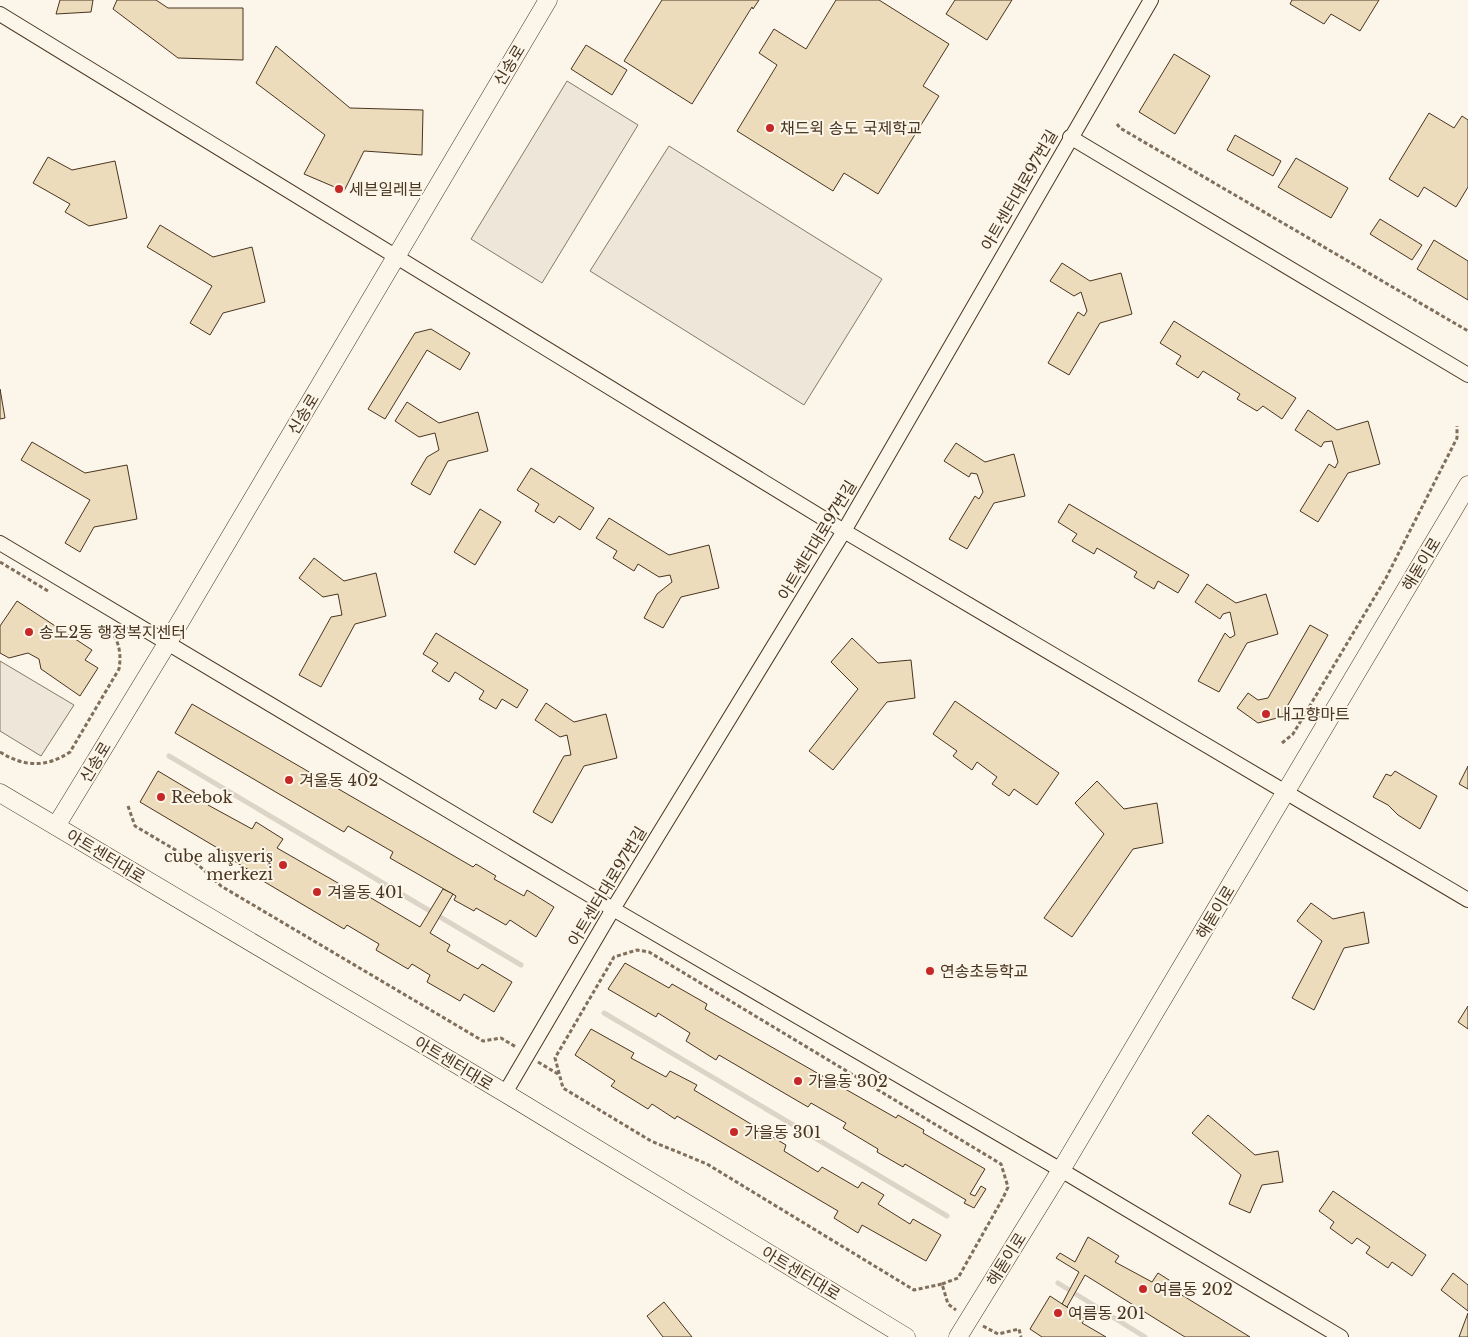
<svg xmlns="http://www.w3.org/2000/svg" width="1468" height="1337" font-family="'Libre Baskerville','Noto Sans KR',serif">
	<style>
		.green { fill: #ede6d9; stroke: #887966 }
		.lines { fill: none; stroke-linecap: round; stroke-linejoin: round }
		.stream { stroke: #dcd4c6; stroke-width: 5 }
		.building { fill: #ecdcbc; stroke: #4a3520 }
		.minor-casing { stroke: #4a3520; stroke-width: 16 }
		.tertiary-casing { stroke: #4a3520; stroke-width: 19 }
		.path { stroke: #7f6f5c; stroke-width: 3; stroke-dasharray: 4 2.5; stroke-linecap: butt }
		.minor { stroke: #fbf6e9; stroke-width: 14 }
		.tertiary { stroke: #fbf6e9; stroke-width: 18 }
		.poi-dot { fill: #c62828; stroke: #fbf6e9; stroke-width: 2 }
		.labels { text-anchor: middle; stroke-width: 4; stroke-linejoin: round; paint-order: stroke }
		.street-label { font-size: 16px; fill: #4a3520; stroke: #fbf6e9 }
		.poi-label { font-size: 16px; fill: #4a3520; stroke: #fbf6e9; text-anchor: start }
	</style>
	<rect width="100%" height="100%" fill="#fbf6e9"/>
	<!-- green -->
	<g class="green">
		<polygon points="567,81 638,125 542,283 471,239"/>
		<polygon points="669,146 882,279 804,405 590,271"/>
		<polygon points="0,661 74,705 41,756 0,731"/>
	</g>
	<g class="lines">
		<!-- stream -->
		<g class="stream">
			<polyline points="169,756 521,965"/>
			<polyline points="604,1013 947,1216"/>
			<polyline points="1058,1283 1145,1337"/>
		</g>
	</g>
	<!-- building -->
	<g class="building">
		<polygon points="60,0 93,0 91,12 56,14"/>
		<polygon points="117,0 156,0 168,8 243,8 243,60 178,58 113,9"/>
		<polygon points="662,0 759,0 753,9 752,7 692,104 624,61"/>
		<polygon points="836,0 879,0 949,44 923,86 939,96 878,194 844,173 833,191 737,131 777,65 759,53 774,29 806,49"/>
		<polygon points="955,0 1012,0 987,40 946,14"/>
		<polygon points="1292,0 1379,0 1360,31 1331,14 1324,24 1290,4"/>
		<polygon points="586,45 627,70 612,95 571,69"/>
		<polygon points="276,46 350,108 423,110 422,155 364,151 344,191 304,174 325,135 256,83"/>
		<polygon points="1174,54 1210,76 1175,134 1139,112"/>
		<polygon points="1429,113 1454,128 1462,116 1468,120 1468,187 1456,207 1424,187 1418,197 1389,179"/>
		<polygon points="1235,135 1281,161 1273,176 1227,150"/>
		<polygon points="48,157 72,170 115,161 127,218 89,226 65,212 70,204 33,183"/>
		<polygon points="1296,158 1348,188 1331,218 1278,187"/>
		<polygon points="1380,219 1422,245 1412,260 1370,234"/>
		<polygon points="160,225 213,257 252,247 265,302 223,313 210,335 190,323 212,286 147,247"/>
		<polygon points="1434,240 1468,261 1468,300 1417,269"/>
		<polygon points="1062,263 1090,281 1121,273 1132,314 1100,323 1069,375 1048,363 1078,312 1084,316 1087,311 1081,292 1074,296 1050,281"/>
		<polygon points="1174,321 1296,398 1282,419 1263,406 1257,411 1237,399 1240,394 1203,371 1198,378 1176,364 1181,356 1160,343"/>
		<polygon points="431,329 470,353 460,370 427,350 385,419 368,409 415,333"/>
		<polygon points="0,389 5,418 0,419"/>
		<polygon points="407,402 439,423 478,412 488,451 448,461 430,495 411,484 427,457 439,450 435,433 419,437 395,421"/>
		<polygon points="1308,410 1337,430 1368,421 1380,464 1348,473 1318,522 1300,511 1329,464 1335,468 1338,462 1332,441 1324,442 1321,447 1295,430"/>
		<polygon points="32,442 85,473 127,465 137,519 94,527 80,552 65,543 90,500 21,460"/>
		<polygon points="956,443 985,462 1014,454 1025,496 994,503 967,549 949,539 975,496 979,499 983,492 977,474 971,473 969,477 944,461"/>
		<polygon points="531,468 594,508 580,530 559,516 554,523 535,511 539,504 517,490"/>
		<polygon points="1069,504 1189,575 1178,593 1158,581 1154,589 1134,577 1137,572 1097,548 1094,554 1072,541 1077,534 1058,522"/>
		<polygon points="480,509 501,522 475,565 454,552"/>
		<polygon points="609,518 669,555 709,545 719,588 681,597 663,628 644,618 657,594 672,582 670,575 659,577 638,564 634,571 613,558 617,551 596,538"/>
		<polygon points="314,558 344,581 376,573 386,616 355,624 321,687 299,675 331,617 342,615 338,594 323,597 299,578"/>
		<polygon points="1207,584 1236,603 1266,594 1278,634 1247,643 1219,692 1198,681 1225,633 1230,638 1235,635 1230,612 1223,614 1220,619 1195,602"/>
		<polygon points="17,601 92,650 85,660 98,668 80,696 41,669 39,659 28,653 9,658 0,653 0,626"/>
		<polygon points="1310,625 1328,635 1281,717 1258,723 1237,708 1248,693 1258,700 1268,698"/>
		<polygon points="436,633 528,690 517,708 502,699 496,709 479,699 484,691 455,672 449,682 432,671 438,663 423,654"/>
		<polygon points="852,638 878,663 911,660 915,698 887,702 833,770 809,751 858,689 831,662"/>
		<polygon points="955,701 1059,773 1037,805 1014,789 1009,796 992,784 997,777 977,762 972,770 953,756 957,751 933,734"/>
		<polygon points="546,703 574,722 606,714 617,758 584,766 552,823 533,812 564,756 571,755 567,735 560,737 535,720"/>
		<polygon points="192,704 473,867 476,864 496,876 494,879 524,896 527,890 554,907 536,937 510,920 506,925 476,908 474,911 454,900 456,896 390,858 393,852 348,826 344,832 175,733"/>
		<polygon points="1468,766 1468,789 1459,784"/>
		<polygon points="158,771 210,802 208,805 252,829 256,822 283,839 277,848 364,898 366,895 420,927 443,889 453,894 430,933 450,945 447,951 478,969 482,964 512,982 494,1012 464,994 460,1001 427,982 430,975 412,964 408,969 376,950 379,944 347,925 344,929 258,878 259,876 234,861 236,859 140,802"/>
		<polygon points="1395,771 1437,796 1420,829 1398,815 1388,805 1373,797 1386,774 1391,776"/>
		<polygon points="1097,781 1124,809 1157,803 1163,843 1133,849 1072,937 1044,918 1104,834 1075,803"/>
		<polygon points="1311,903 1333,919 1364,912 1369,943 1344,948 1314,1010 1292,998 1322,941 1297,921"/>
		<polygon points="625,963 669,988 672,984 707,1004 705,1009 896,1118 898,1115 924,1130 923,1133 985,1169 970,1194 975,1196 981,1186 986,1189 974,1208 964,1203 966,1200 905,1164 903,1167 877,1152 878,1149 843,1128 846,1123 811,1103 808,1107 719,1055 716,1060 686,1041 690,1033 658,1013 656,1017 608,989"/>
		<polygon points="1468,1006 1468,1029 1458,1022"/>
		<polygon points="591,1029 634,1053 631,1058 666,1077 670,1071 697,1085 694,1090 786,1145 784,1151 818,1172 822,1167 858,1188 862,1182 884,1195 878,1204 910,1224 913,1219 941,1235 926,1261 862,1225 858,1233 834,1218 838,1211 677,1116 675,1119 652,1104 648,1109 611,1086 615,1081 575,1055"/>
		<polygon points="1208,1115 1255,1155 1278,1151 1283,1182 1262,1185 1250,1213 1229,1204 1241,1175 1192,1133"/>
		<polygon points="1333,1191 1426,1255 1412,1276 1392,1262 1388,1268 1366,1253 1370,1247 1357,1238 1352,1244 1330,1228 1334,1222 1319,1211"/>
		<polygon points="1088,1237 1119,1256 1115,1262 1152,1282 1158,1273 1180,1287 1177,1292 1250,1337 1185,1337 1085,1275 1067,1307 1062,1304 1079,1272 1056,1258 1060,1253 1075,1262"/>
		<polygon points="1453,1273 1468,1285 1468,1311 1441,1290"/>
		<polygon points="1050,1296 1085,1319 1082,1323 1106,1337 1042,1337 1030,1329"/>
		<polygon points="664,1302 692,1337 663,1337 647,1316"/>
		<polygon points="1468,1313 1468,1337 1459,1337"/>
	</g>
	<g class="lines">
		<defs>
			<g id="minor">
				<polyline points="0,14 844,531 1468,900"/>
				<polyline points="1070,137 1468,375"/>
				<polyline points="0,543 613,909 1061,1170 1341,1337"/>
				<polyline points="505,1093 613,909 844,531 1151,0"/>
			</g>
			<g id="tertiary">
				<polyline points="0,793 505,1093 906,1337"/>
				<polyline points="56,826 168,642 548,0"/>
				<polyline points="958,1337 1061,1170 1468,485"/>
			</g>
		</defs>
		<!-- minor casing -->
		<use href="#minor" class="minor-casing"/>
		<!-- tertiary casing -->
		<use href="#tertiary" class="tertiary-casing"/>
		<!-- path -->
		<g class="path">
			<polyline points="1117,124 1120,128 1468,331"/>
			<polyline points="0,562 48,591"/>
			<polyline points="1282,743 1293,734 1386,578 1457,438 1457,426"/>
			<path d="M 0,752 C 24,767 46,768 70,752 L 119,669 C 122,651 118,637 105,624"/>
			<polyline points="128,806 135,826 194,861 221,886 483,1041 501,1038 516,1047"/>
			<polyline points="538,1062 558,1074"/>
			<polyline points="942,1284 958,1278 1003,1198 1008,1187 1001,1164 649,952 637,950 614,957 555,1058 563,1088 651,1141 707,1164 914,1290 942,1284 948,1304 956,1310"/>
			<polyline points="983,1326 998,1334 1019,1329 1021,1337"/>
		</g>
		<!-- minor -->
		<use href="#minor" class="minor"/>
		<!-- tertiary -->
		<use href="#tertiary" class="tertiary"/>
	</g>
	<!-- markers -->
	<g class="poi-dot">
		<circle cx="770" cy="128" r="5"/>
		<circle cx="339" cy="189" r="5"/>
		<circle cx="29" cy="632" r="5"/>
		<circle cx="1266" cy="714" r="5"/>
		<circle cx="289" cy="780" r="5"/>
		<circle cx="161" cy="797" r="5"/>
		<circle cx="283" cy="865" r="5"/>
		<circle cx="317" cy="892" r="5"/>
		<circle cx="930" cy="971" r="5"/>
		<circle cx="798" cy="1081" r="5"/>
		<circle cx="734" cy="1132" r="5"/>
		<circle cx="1143" cy="1289" r="5"/>
		<circle cx="1058" cy="1313" r="5"/>
	</g>
	<g class="labels">
		<!-- street labels -->
		<g class="street-label">
			<text transform="translate(509 65) rotate(-59)" y="6">신송로</text>
			<text transform="translate(1019 190) rotate(-60)" y="6">아트센터대로97번길</text>
			<text transform="translate(303 414) rotate(-59)" y="6">신송로</text>
			<text transform="translate(817 540) rotate(-59)" y="6">아트센터대로97번길</text>
			<text transform="translate(1421 564) rotate(-59)" y="6">해돋이로</text>
			<text transform="translate(95 762) rotate(-59)" y="6">신송로</text>
			<text transform="translate(106 856) rotate(31)" y="6">아트센터대로</text>
			<text transform="translate(607 886) rotate(-59)" y="6">아트센터대로97번길</text>
			<text transform="translate(1215 912) rotate(-59)" y="6">해돋이로</text>
			<text transform="translate(454 1063) rotate(31)" y="6">아트센터대로</text>
			<text transform="translate(1006 1259) rotate(-58)" y="6">해돋이로</text>
			<text transform="translate(801 1273) rotate(31)" y="6">아트센터대로</text>
		</g>
		<!-- poi labels -->
		<g class="poi-label">
			<text x="780" y="134">채드윅 송도 국제학교</text>
			<text x="349" y="195">세븐일레븐</text>
			<text x="39" y="638">송도2동 행정복지센터</text>
			<text x="1276" y="720">내고향마트</text>
			<text x="299" y="786">겨울동 402</text>
			<text x="171" y="803">Reebok</text>
			<text x="273" y="862" text-anchor="end">cube alışveriş<tspan x="273" dy="18">merkezi</tspan></text>
			<text x="327" y="898">겨울동 401</text>
			<text x="940" y="977">연송초등학교</text>
			<text x="808" y="1087">가을동 302</text>
			<text x="744" y="1138">가을동 301</text>
			<text x="1153" y="1295">여름동 202</text>
			<text x="1068" y="1319">여름동 201</text>
		</g>
	</g>
</svg>
